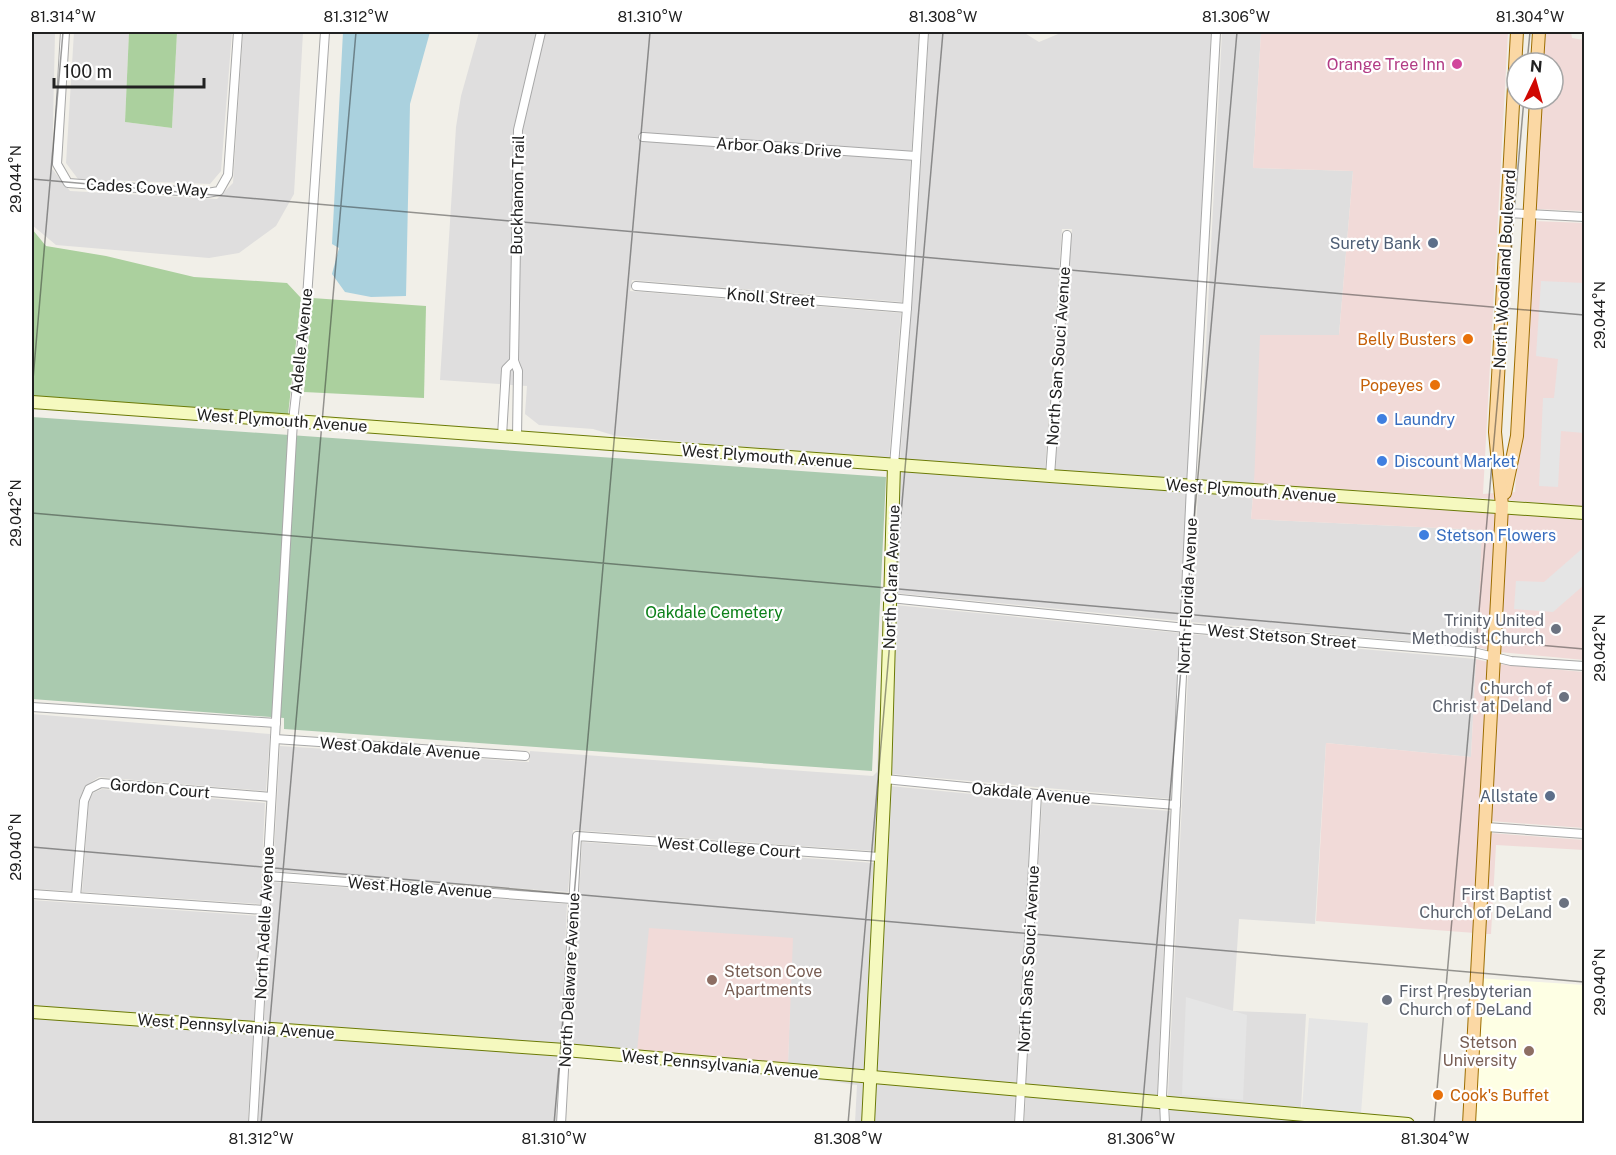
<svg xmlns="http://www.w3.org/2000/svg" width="1616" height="1155" font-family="'Public Sans',sans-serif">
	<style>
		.residential { fill: #dfdede }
		.commercial { fill: #f1dad8 }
		.education { fill: #feffe4 }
		.forest { fill: #abd09e }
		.cemetery { fill: #aacaaf }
		.parking { fill: #e5e5e5 }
		.water { fill: #aad1de }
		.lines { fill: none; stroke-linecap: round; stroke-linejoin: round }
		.street-casing { stroke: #a8a8a8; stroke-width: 10 }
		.secondary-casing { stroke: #6b7a06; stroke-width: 14 }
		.primary-casing { stroke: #9d6e02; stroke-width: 14 }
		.street { stroke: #fff; stroke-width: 8 }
		.secondary { stroke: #f5f9bf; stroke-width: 12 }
		.primary { stroke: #fbd8a4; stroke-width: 12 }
		.ticks { fill: none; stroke: #212121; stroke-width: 1.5; stroke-opacity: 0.45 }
		.hotel-dot { fill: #d1479c; stroke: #fff; stroke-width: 2 }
		.service-dot { fill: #5c6f8a; stroke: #fff; stroke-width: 2 }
		.food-dot { fill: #e8710a; stroke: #fff; stroke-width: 2 }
		.shop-dot { fill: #3f7fe0; stroke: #fff; stroke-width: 2 }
		.worship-dot { fill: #6b7280; stroke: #fff; stroke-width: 2 }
		.education-dot { fill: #8d6e63; stroke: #fff; stroke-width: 2 }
		.labels { text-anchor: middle; stroke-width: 4.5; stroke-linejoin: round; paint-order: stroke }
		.hotel-label { font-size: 16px; fill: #b23c85; stroke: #fff; text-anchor: end }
		.street-label { font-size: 16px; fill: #212121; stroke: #fff }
		.service-label { font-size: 16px; fill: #4e5e75; stroke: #fff; text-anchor: end }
		.food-label { font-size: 16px; fill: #c56008; stroke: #fff; text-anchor: end }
		.shop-label { font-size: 16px; fill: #366cbe; stroke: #fff; text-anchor: start }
		.park-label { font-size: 16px; fill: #0d811a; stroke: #fff }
		.worship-label { font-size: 16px; fill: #5b616d; stroke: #fff; text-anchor: end }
		.education-label { font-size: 16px; fill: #785e54; stroke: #fff; text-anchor: start }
		.neatline { fill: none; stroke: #212121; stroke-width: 2 }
		.ticks-label { font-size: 15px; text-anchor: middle; fill: #212121 }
	</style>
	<rect width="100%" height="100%" fill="#f1efe8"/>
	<!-- residential -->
	<g class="residential">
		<polygon points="32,32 55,32 52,169 70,191 217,199 233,183 243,32 303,32 294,194 276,226 239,253 209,258 56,245 32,225"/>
		<polygon points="74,32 129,32 125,122 172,128 177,32 232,32 221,171 210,184 78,179 66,163"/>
		<polygon points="479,32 919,32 902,302 632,280 630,291 901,313 889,459 616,436 593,429 539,425 525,414 527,386 440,380 456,127 461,96"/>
		<polygon points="929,32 1023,32 1039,42 1063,32 1211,32 1188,480 1055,471 1072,229 1062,229 1045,470 900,460 912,302"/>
		<polygon points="1222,32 1261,32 1253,168 1353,171 1339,335 1255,476 1254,484 1199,481"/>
		<polygon points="899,471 1188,492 1181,621 896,593"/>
		<polygon points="1198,492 1253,496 1251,519 1483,530 1477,647 1191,622"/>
		<polygon points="886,552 880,779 875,851 573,830 568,892 273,871 280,746 529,762 530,751 873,776 877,772"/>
		<polygon points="895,605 1180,633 1171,799 891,774"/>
		<polygon points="1190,634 1476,659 1471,757 1326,743 1315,924 1239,919 1233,1011 1306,1014 1301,1108 1168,1097 1168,1095"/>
		<polygon points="32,714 270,734 266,791 99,777 85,786 79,800 72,891 32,889"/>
		<polygon points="890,786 1032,800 1016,1084 876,1072"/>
		<polygon points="102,789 265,803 260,904 82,892 89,802 93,793"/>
		<polygon points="1042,801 1170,811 1157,1096 1026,1084"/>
		<polygon points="582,842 875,863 866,1071 788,1064 792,938 637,1051 571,1045"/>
		<polygon points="272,882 567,904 561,1044 264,1023"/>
		<polygon points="32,900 259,916 254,1022 32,1006"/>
		<polygon points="32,1017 253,1034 248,1123 32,1123"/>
		<polygon points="263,1034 560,1056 556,1123 258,1124"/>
		<polygon points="787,1075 865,1082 863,1123 855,1123 857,1085"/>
		<polygon points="875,1083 1016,1095 1014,1123 873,1124"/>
		<polygon points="1026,1096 1160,1108 1160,1123 1024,1124"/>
		<polygon points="1170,1109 1301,1120 1301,1124 1170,1124"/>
	</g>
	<!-- commercial -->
	<g class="commercial">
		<polygon points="1261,32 1508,32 1483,494 1496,493 1496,499 1254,484 1260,335 1339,335 1353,171 1253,168"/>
		<polygon points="1544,32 1571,32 1572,38 1584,40 1584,211 1535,209 1540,99 1553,99 1553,63 1542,63"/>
		<polygon points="1534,221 1584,223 1584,507 1508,500 1510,493 1515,492"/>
		<polygon points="1253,496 1496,511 1489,650 1477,647 1482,530 1251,519"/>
		<polygon points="1507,512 1584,518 1584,660 1499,652"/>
		<polygon points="1476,659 1488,662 1475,933 1316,921 1326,743 1471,757"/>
		<polygon points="1498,664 1584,672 1584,828 1491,821"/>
		<polygon points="1490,833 1584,840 1584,850 1496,845 1491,934 1485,934"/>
		<polygon points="649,928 793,938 788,1064 637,1051"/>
	</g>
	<!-- education -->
	<polygon class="education" points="1477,978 1584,985 1584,1123 1469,1124"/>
	<!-- forest -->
	<g class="forest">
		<polygon points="129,32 177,32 172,128 125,122"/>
		<polygon points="32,229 46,246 106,256 194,277 287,283 301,298 288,415 32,396"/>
		<polygon points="312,298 426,306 424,398 304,392"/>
	</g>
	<!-- cemetery -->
	<polygon class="cemetery" points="32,417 886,477 872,771 284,729 284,718 32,699"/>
	<!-- parking -->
	<g class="parking">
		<polygon points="1541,281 1584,283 1584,433 1561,431 1558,487 1539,486 1543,398 1554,398 1558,359 1536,356"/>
		<polygon points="1584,547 1584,585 1553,612 1514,609 1516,581 1544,582"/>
		<polygon points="1186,997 1247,1015 1243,1100 1182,1095"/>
		<polygon points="1309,1018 1368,1023 1361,1113 1302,1108"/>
	</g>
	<!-- water -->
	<polygon class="water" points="343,32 430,32 410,104 406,296 371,297 345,292 332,274 339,248 332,244"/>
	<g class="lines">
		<defs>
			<g id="street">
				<polyline points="65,32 57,164 68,183 207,193 219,191 228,175 238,32"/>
				<polyline points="643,137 916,156"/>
				<polyline points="1508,213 1584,217"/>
				<polyline points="636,286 907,308"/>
				<polyline points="502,436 506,369 514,361"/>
				<polyline points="517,437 518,371 514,361 518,130 541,32"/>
				<polyline points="894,465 907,308 924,32"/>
				<polyline points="1050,476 1067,235"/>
				<polyline points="890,598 1186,628 1473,652 1511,661 1584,666"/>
				<polyline points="32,707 276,723"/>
				<polyline points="275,739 525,756"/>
				<polyline points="885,779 1037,794 1176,805"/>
				<polyline points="1486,827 1584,834"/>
				<polyline points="267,876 572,899"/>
				<polyline points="32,894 264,910"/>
				<polyline points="76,897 84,801 89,789 101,783 271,797"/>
				<polyline points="253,1124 293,421 307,298 325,32"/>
				<polyline points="561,1124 577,836 880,857"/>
				<polyline points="1019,1124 1037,794"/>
				<polyline points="1165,1124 1164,1102 1162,1096 1191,486 1216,32"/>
			</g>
			<g id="secondary">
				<polyline points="32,402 1050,476 1584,513"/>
				<polyline points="32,1012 565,1050 1408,1124"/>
				<polyline points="868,1124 885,779 894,465"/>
			</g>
			<g id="primary">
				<polyline points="1537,63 1539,32"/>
				<polyline points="1505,493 1517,436 1536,99"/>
				<polyline points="1469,1124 1502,506 1495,432 1517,32"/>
			</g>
		</defs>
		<!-- street casing -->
		<use href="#street" class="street-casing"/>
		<!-- secondary casing -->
		<use href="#secondary" class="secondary-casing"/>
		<!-- primary casing -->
		<use href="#primary" class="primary-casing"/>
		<!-- street -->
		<use href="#street" class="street"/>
		<!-- secondary -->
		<use href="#secondary" class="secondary"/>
		<!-- primary -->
		<use href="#primary" class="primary"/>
	</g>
	<!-- ticks -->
	<path class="ticks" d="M 1527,63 L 1530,32M 32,179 L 1584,315M 32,391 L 63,32M 32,513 L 1584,649M 32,847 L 1584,982M 261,1124 L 356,32M 554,1124 L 650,32M 848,1124 L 943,32M 1141,1124 L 1237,32M 1434,1124 L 1524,99"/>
	<!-- markers -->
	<circle class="hotel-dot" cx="1457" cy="64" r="6"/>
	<g class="service-dot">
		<circle cx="1433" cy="243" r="6"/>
		<circle cx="1550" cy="796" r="6"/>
	</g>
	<g class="food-dot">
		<circle cx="1468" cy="339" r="6"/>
		<circle cx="1435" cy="385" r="6"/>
		<circle cx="1438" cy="1095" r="6"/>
	</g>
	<g class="shop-dot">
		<circle cx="1382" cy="419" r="6"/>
		<circle cx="1382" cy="461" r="6"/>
		<circle cx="1424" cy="535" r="6"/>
	</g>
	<g class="worship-dot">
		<circle cx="1556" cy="629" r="6"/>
		<circle cx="1564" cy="697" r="6"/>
		<circle cx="1564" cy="903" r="6"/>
		<circle cx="1387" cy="1000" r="6"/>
	</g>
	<g class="education-dot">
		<circle cx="712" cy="980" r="6"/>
		<circle cx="1529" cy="1051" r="6"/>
	</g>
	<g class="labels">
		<!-- hotel labels -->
		<g class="hotel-label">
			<text x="1445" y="70">Orange Tree Inn</text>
		</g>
		<!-- street labels -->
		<g class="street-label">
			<text transform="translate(779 147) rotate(4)" y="6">Arbor Oaks Drive</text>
			<text transform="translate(147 187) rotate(3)" y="6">Cades Cove Way</text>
			<text transform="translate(517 195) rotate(-89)" y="6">Buckhanon Trail</text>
			<text transform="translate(1504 269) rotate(-87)" y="6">North Woodland Boulevard</text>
			<text transform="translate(771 297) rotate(5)" y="6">Knoll Street</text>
			<text transform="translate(301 341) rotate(-84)" y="6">Adelle Avenue</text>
			<text transform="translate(1058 356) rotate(-86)" y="6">North San Souci Avenue</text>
			<text transform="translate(282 420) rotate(4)" y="6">West Plymouth Avenue</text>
			<text transform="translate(767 456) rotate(4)" y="6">West Plymouth Avenue</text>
			<text transform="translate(1251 490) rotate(4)" y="6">West Plymouth Avenue</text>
			<text transform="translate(891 577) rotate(-88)" y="6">North Clara Avenue</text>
			<text transform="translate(1187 596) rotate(-87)" y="6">North Florida Avenue</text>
			<text transform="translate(1282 636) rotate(5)" y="6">West Stetson Street</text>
			<text transform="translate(400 748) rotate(4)" y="6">West Oakdale Avenue</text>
			<text transform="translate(160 788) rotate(5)" y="6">Gordon Court</text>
			<text transform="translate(1031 793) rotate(5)" y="6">Oakdale Avenue</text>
			<text transform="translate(729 847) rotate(4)" y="6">West College Court</text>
			<text transform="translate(420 887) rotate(4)" y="6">West Hogle Avenue</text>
			<text transform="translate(264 923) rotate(-87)" y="6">North Adelle Avenue</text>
			<text transform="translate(1028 959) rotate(-87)" y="6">North Sans Souci Avenue</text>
			<text transform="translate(569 980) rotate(-87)" y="6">North Delaware Avenue</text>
			<text transform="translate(236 1026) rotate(4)" y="6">West Pennsylvania Avenue</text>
			<text transform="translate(720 1064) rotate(5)" y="6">West Pennsylvania Avenue</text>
		</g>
		<!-- service labels -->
		<g class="service-label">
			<text x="1421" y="249">Surety Bank</text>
			<text x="1538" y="802">Allstate</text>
		</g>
		<!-- food labels -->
		<g class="food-label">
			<text x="1456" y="345">Belly Busters</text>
			<text x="1423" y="391">Popeyes</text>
			<text x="1450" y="1101" text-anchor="start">Cook's Buffet</text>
		</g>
		<!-- shop labels -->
		<g class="shop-label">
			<text x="1394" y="425">Laundry</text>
			<text x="1394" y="467">Discount Market</text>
			<text x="1436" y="541">Stetson Flowers</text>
		</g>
		<!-- park labels -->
		<g class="park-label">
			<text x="714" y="618">Oakdale Cemetery</text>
		</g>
		<!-- worship labels -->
		<g class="worship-label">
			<text x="1544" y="626">Trinity United<tspan x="1544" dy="18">Methodist Church</tspan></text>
			<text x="1552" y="694">Church of<tspan x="1552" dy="18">Christ at Deland</tspan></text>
			<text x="1552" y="900">First Baptist<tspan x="1552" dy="18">Church of DeLand</tspan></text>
			<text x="1399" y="997" text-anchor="start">First Presbyterian<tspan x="1399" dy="18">Church of DeLand</tspan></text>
		</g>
		<!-- education labels -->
		<g class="education-label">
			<text x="724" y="977">Stetson Cove<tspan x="724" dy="18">Apartments</tspan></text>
			<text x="1517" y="1048" text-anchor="end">Stetson<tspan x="1517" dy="18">University</tspan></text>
		</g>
	</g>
	<!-- border -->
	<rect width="1616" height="1155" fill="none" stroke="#ffffff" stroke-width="66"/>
	<!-- north arrow -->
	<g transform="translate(1535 81) rotate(5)"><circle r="28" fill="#ffffff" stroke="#a6a6a6" stroke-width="1.5"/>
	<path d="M0-4.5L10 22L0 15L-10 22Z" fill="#d00802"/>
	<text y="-9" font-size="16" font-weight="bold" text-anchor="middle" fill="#212121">N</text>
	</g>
	<!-- scale -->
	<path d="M54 78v9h150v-9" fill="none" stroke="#212121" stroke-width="3"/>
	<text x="63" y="78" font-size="18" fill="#212121" stroke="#ffffff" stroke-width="4.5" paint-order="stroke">100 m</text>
	<rect x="33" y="33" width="1550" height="1089" class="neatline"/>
	<g class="ticks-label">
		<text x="63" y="22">81.314°W</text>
		<text x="356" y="22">81.312°W</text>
		<text x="650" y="22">81.310°W</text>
		<text x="943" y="22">81.308°W</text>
		<text x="1236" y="22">81.306°W</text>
		<text x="1530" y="22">81.304°W</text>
		<text transform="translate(16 179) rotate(-90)" y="5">29.044°N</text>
		<text transform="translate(1600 315) rotate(-90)" y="5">29.044°N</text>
		<text transform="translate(16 513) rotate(-90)" y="5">29.042°N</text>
		<text transform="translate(1600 648) rotate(-90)" y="5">29.042°N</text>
		<text transform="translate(16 847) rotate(-90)" y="5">29.040°N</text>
		<text transform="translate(1600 982) rotate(-90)" y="5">29.040°N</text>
		<text x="261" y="1144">81.312°W</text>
		<text x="554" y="1144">81.310°W</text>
		<text x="848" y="1144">81.308°W</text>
		<text x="1141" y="1144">81.306°W</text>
		<text x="1435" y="1144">81.304°W</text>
	</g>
</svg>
